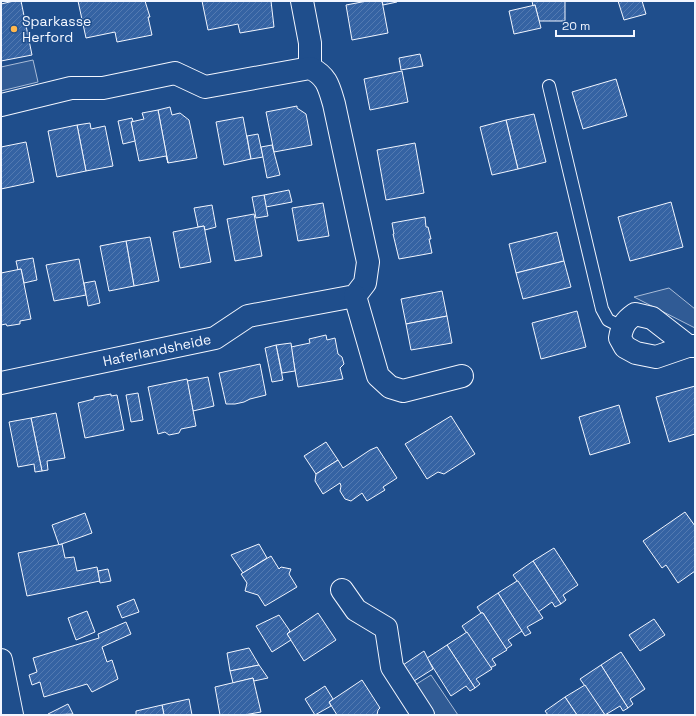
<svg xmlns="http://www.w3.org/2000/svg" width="696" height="716" font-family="'Space Grotesk',sans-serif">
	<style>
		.parking { fill: #305b95; stroke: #a8bbd7 }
		.building { fill: url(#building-hatch); stroke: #f2f6ff }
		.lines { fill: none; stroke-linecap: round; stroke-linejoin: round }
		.lane-casing { stroke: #f2f6ff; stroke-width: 14 }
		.street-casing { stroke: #f2f6ff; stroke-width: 24 }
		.lane { stroke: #1f4e8c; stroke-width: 12 }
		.street { stroke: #1f4e8c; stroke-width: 22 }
		.poi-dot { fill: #ffb74d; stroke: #1f4e8c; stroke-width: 1.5 }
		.labels { text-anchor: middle; stroke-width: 3; stroke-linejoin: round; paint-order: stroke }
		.poi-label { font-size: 14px; fill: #f2f6ff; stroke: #1f4e8c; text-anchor: start }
		.street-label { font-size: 14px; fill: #f2f6ff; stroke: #1f4e8c }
	</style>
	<defs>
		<pattern id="building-hatch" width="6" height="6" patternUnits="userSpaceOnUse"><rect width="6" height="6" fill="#3563a3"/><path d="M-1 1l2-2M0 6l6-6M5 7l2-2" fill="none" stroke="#537ab1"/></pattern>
	</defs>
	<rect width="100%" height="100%" fill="#1f4e8c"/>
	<!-- parking -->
	<g class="parking">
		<polygon points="33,60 38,82 1,91 1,67"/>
		<polygon points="669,288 695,309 695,328 634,297"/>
		<polygon points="431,675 458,715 435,715 415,685"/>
	</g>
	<!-- building -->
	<g class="building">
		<polygon points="14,1 21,1 32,55 1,61 1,4"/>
		<polygon points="78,1 145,1 150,17 148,17 152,35 117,42 115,32 86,38"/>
		<polygon points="202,1 271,1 274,27 240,33 238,24 208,30"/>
		<polygon points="367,1 382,1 388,33 352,40 346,5"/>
		<polygon points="382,1 397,1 397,2 383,5"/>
		<polygon points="532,1 565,1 565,21 539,21 535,5 533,6"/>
		<polygon points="618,1 642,1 646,14 624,20"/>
		<polygon points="535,5 541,28 514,34 509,11"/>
		<polygon points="420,54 423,66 401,70 399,58"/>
		<polygon points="402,71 408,102 370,110 364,79"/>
		<polygon points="616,79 627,116 583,129 572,92"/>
		<polygon points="297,106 297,108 306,114 312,145 274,152 266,112"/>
		<polygon points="170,107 172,115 180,113 189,120 197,158 168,163 158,110"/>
		<polygon points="158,110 168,163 166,156 139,161 131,122 144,119 142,113"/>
		<polygon points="534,114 546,162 518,169 506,120"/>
		<polygon points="243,117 251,159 224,165 216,122"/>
		<polygon points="132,118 133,121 131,122 135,141 123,144 118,121"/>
		<polygon points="506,120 518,169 492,175 480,127"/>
		<polygon points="90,123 91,129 105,126 113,166 86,171 77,125"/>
		<polygon points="77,125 86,171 57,177 48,131"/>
		<polygon points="258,134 263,157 251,159 247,136"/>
		<polygon points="26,142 34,182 1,189 1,147"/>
		<polygon points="415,143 424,193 386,200 377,150"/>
		<polygon points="272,145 280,175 267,178 261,147"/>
		<polygon points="289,190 292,202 266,207 264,195"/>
		<polygon points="264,195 268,216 256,218 252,197"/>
		<polygon points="671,202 683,247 630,261 618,217"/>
		<polygon points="323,203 329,236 298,241 292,208"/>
		<polygon points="212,205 216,227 205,230 204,226 198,227 194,208"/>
		<polygon points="254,214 262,256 235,261 227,219"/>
		<polygon points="425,217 426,227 428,227 431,239 429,239 432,253 399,259 393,234 394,234 392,223"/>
		<polygon points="204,226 211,262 180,268 173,232"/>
		<polygon points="557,232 564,261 516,273 509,244"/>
		<polygon points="150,237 159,281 134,286 126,241"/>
		<polygon points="126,241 134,286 109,291 100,246"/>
		<polygon points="33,258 37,280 24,283 21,269 18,270 16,261"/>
		<polygon points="79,259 86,295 54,301 46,265"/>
		<polygon points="564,261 571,287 523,299 516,273"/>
		<polygon points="21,269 31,319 20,321 20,324 7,326 6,324 1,325 1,273"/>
		<polygon points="95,281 100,303 88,306 84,283"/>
		<polygon points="442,291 447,316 406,324 401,299"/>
		<polygon points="577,311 586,347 541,359 532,323"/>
		<polygon points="447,316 452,343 411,350 406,324"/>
		<polygon points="326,335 327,340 335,338 338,354 342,357 344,364 340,368 343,379 298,387 291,347 310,343 309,339"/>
		<polygon points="291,343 295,371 282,373 276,345"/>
		<polygon points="276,345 283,380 272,382 265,348"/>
		<polygon points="260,364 266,395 250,399 244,402 235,404 226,404 219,373"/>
		<polygon points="208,377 214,406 193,411 187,381"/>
		<polygon points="187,379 196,426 181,429 179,433 169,435 165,432 158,434 148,387"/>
		<polygon points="695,386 695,434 669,442 656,397"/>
		<polygon points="138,393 143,420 131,422 126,395"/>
		<polygon points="111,394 111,396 117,395 124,430 85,438 78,403 94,399 94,397"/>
		<polygon points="619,405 630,443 590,455 579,417"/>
		<polygon points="56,413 65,458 47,461 48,470 42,471 31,418"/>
		<polygon points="451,416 475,454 444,474 438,472 427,479 405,444"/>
		<polygon points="31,418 42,471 35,472 34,464 18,467 9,422"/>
		<polygon points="326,442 338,460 316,474 304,456"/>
		<polygon points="377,447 397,478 383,487 385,490 367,501 362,493 351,501 345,499 340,491 341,486 340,483 323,494 315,481 316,474 338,460 343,468 370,450"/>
		<polygon points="685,512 695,526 695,571 678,583 666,565 662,568 643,541"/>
		<polygon points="85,513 92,533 59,545 52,525"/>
		<polygon points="62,544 65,558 74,557 77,571 97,567 100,581 27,596 18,553"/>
		<polygon points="259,544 267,558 243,573 231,555"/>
		<polygon points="554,548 578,585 563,595 566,600 561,604 533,561"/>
		<polygon points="271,556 279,569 281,567 291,569 289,574 297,587 265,606 258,595 245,591 247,583 241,574"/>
		<polygon points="533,561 561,604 555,607 552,602 538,612 513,575"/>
		<polygon points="108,569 111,581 100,583 98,571"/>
		<polygon points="517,581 518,581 543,618 527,627 531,633 525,636 498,593"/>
		<polygon points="498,593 522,631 508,640 512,645 506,649 483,613 481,613 477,607"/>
		<polygon points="134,599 139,612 122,618 117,606"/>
		<polygon points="87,611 95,632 76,640 68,618"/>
		<polygon points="318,613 336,640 304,661 287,634"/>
		<polygon points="481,613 483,613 507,650 492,659 496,665 490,668 462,626"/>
		<polygon points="279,615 290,631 287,634 291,640 272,652 256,626"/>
		<polygon points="654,619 665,635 640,651 629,635"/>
		<polygon points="126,622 131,634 102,647 107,662 112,660 118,679 92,692 87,684 44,697 40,682 32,685 29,675 37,672 33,658 99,638 98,634"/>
		<polygon points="467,632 492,669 476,679 480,684 475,688 447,645"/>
		<polygon points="447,645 475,688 470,691 466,686 451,696 427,658"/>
		<polygon points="249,648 259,665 230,671 227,653"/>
		<polygon points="424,651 433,669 414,681 403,665"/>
		<polygon points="621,652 645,689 630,699 633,704 628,708 601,665"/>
		<polygon points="259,665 268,678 254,681 253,678 233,683 230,671"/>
		<polygon points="601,665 628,708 623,711 620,706 605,715 580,679"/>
		<polygon points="253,678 261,712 244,715 220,715 215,687"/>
		<polygon points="362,680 380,708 378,710 377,715 337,715 329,702"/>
		<polygon points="585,685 605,715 577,715 565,697"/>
		<polygon points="325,686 333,699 329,702 331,706 315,715 305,699"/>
		<polygon points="565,697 577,715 548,715 545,711"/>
		<polygon points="189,699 192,715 164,715 162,705"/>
		<polygon points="68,704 73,714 49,715 48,714"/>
		<polygon points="162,705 164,715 136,715 136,711"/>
	</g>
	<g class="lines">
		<defs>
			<polyline id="lane" points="549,86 602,309 608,320 622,327"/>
			<g id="street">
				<polyline points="302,1 310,43 310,68"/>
				<path d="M 1,105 L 71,88 L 103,88 L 175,73 L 205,87 L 310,68 C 327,76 329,87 334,104 L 368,262 L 365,283 L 355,296 L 248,316 L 215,338 L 1,383"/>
				<polyline points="355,296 378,376 390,387 403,391 462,376"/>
				<path d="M 688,346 L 652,318 L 635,314 C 625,321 622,326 620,338 L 625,347 L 636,353 L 656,357 L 688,346 L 695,346"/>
				<polyline points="342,590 356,610 386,628 392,667 423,715"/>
				<polyline points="1,660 12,715"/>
			</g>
		</defs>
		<!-- lane casing -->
		<use href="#lane" class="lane-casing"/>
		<!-- street casing -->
		<use href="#street" class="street-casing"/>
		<!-- lane -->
		<use href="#lane" class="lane"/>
		<!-- street -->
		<use href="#street" class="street"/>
	</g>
	<!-- markers -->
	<circle class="poi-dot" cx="14" cy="29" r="4"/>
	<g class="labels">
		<!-- poi labels -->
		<g class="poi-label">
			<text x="22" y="26">Sparkasse<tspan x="22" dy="16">Herford</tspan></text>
		</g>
		<!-- street labels -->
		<g class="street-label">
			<text transform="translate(157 350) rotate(-12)" y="5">Haferlandsheide</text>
		</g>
	</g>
	<!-- border -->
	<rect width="696" height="716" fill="none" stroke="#f2f6ff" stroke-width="4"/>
	<!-- scale -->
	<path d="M556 30v6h78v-6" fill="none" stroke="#f2f6ff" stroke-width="2"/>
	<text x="562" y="30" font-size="12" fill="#f2f6ff" stroke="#1f4e8c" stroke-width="3" paint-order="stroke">20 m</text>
</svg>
